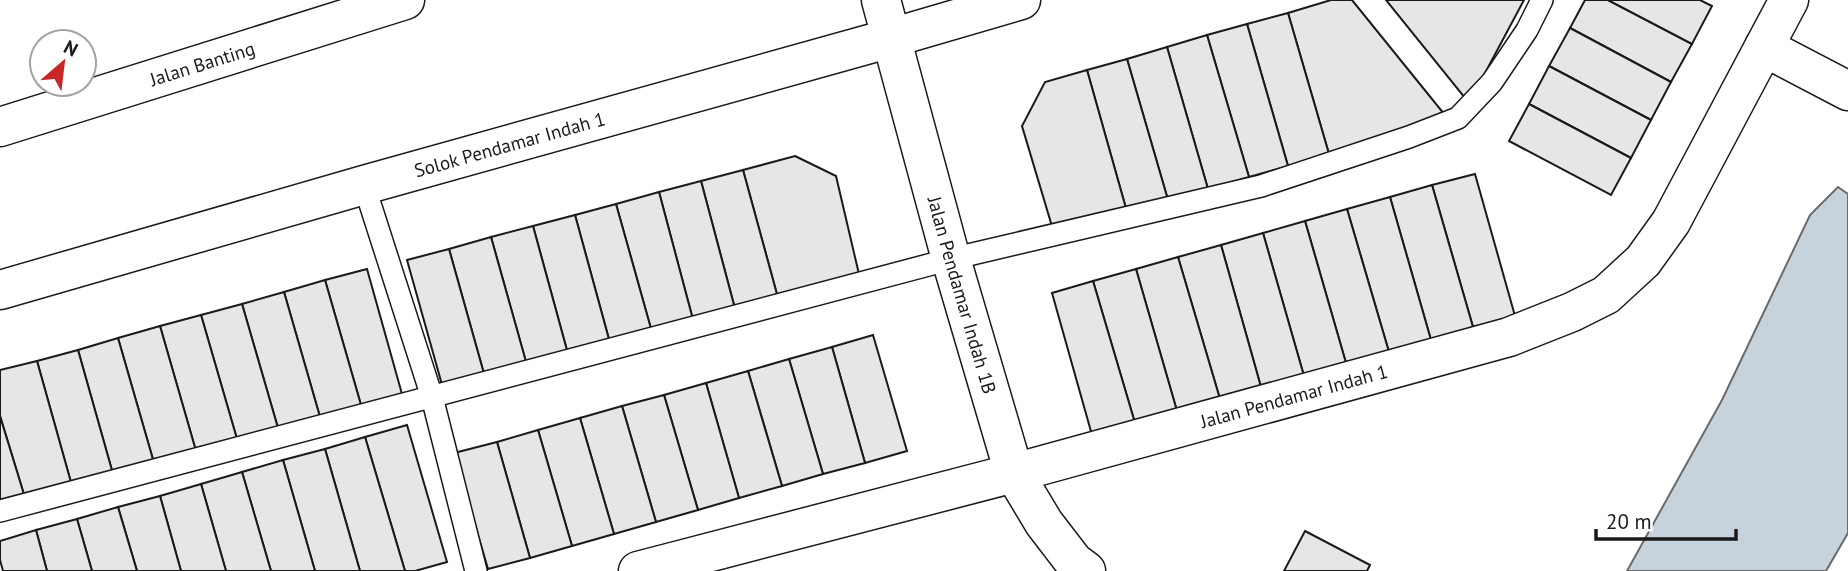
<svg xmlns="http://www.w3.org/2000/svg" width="1848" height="571" font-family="'PT Sans',sans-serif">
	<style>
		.water { fill: #c6d2dc; stroke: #6a6a6a; stroke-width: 2 }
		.building { fill: #e6e6e6; stroke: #1a1a1a; stroke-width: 2 }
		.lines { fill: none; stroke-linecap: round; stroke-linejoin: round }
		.lane-casing { stroke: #1a1a1a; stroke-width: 24 }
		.street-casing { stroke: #1a1a1a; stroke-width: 41 }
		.secondary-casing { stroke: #1a1a1a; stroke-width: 41 }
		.lane { stroke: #fff; stroke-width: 21 }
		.street { stroke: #fff; stroke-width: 38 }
		.secondary { stroke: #fff; stroke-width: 38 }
		.labels { text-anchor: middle; stroke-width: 5; stroke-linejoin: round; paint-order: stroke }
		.street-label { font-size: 19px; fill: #1a1a1a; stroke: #fff }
	</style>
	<rect width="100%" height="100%" fill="#fff"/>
	<!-- water -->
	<polygon class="water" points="1838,187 1848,194 1848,533 1826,571 1627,571 1722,400 1810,215"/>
	<!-- building -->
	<g class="building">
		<polygon points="1331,0 1352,0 1449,120 1329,154 1288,13"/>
		<polygon points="1386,0 1524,0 1469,103"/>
		<polygon points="1585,0 1608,0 1692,44 1671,82 1570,28"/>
		<polygon points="1608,0 1700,0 1712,6 1692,44"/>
		<polygon points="1288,13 1329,154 1288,166 1247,24"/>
		<polygon points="1247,24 1288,166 1249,177 1207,35"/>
		<polygon points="1570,28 1671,82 1651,120 1549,66"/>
		<polygon points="1207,35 1249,177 1208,189 1167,47"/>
		<polygon points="1167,47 1208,189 1168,200 1127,59"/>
		<polygon points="1127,59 1168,200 1127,212 1087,70"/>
		<polygon points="1549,66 1651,120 1631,158 1529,104"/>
		<polygon points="1087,70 1127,212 1054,233 1022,126 1045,82"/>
		<polygon points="1529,104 1631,158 1611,195 1509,141"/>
		<polygon points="795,156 836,176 862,287 781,309 743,170"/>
		<polygon points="743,170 781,309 738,320 701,181"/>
		<polygon points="1475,174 1515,316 1473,327 1432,185"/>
		<polygon points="701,181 738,320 696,331 659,192"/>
		<polygon points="1432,185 1473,327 1431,340 1390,197"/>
		<polygon points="659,192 696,331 655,343 616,204"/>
		<polygon points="1390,197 1431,340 1389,352 1347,209"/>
		<polygon points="616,204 655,343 613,354 575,215"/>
		<polygon points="1347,209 1389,352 1346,363 1305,221"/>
		<polygon points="575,215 613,354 571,365 533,226"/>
		<polygon points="1305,221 1346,363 1304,376 1263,233"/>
		<polygon points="533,226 571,365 530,376 491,237"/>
		<polygon points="1263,233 1304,376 1261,387 1221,245"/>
		<polygon points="491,237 530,376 488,388 449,249"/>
		<polygon points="1221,245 1261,387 1220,399 1178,257"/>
		<polygon points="449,249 488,388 446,399 407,260"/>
		<polygon points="1178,257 1220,399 1177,411 1136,269"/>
		<polygon points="367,269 402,394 361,405 325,280"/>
		<polygon points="1136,269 1177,411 1135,423 1093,281"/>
		<polygon points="325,280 361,405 320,417 284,292"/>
		<polygon points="1093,281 1135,423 1092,435 1052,293"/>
		<polygon points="284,292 320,417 278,428 242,304"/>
		<polygon points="242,304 278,428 237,439 201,315"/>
		<polygon points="201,315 237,439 196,451 160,326"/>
		<polygon points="160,326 196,451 154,463 118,338"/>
		<polygon points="873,335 907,451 865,463 832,347"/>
		<polygon points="118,338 154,463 113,474 78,350"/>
		<polygon points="832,347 865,463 823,474 789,359"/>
		<polygon points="78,350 113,474 72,486 37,361"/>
		<polygon points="789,359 823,474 782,486 748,371"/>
		<polygon points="37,361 72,486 26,501 0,416 0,370"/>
		<polygon points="748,371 782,486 739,498 706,383"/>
		<polygon points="706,383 739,498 698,510 664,395"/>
		<polygon points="664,395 698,510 656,522 622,406"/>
		<polygon points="622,406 656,522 614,534 580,418"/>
		<polygon points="0,416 26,501 0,509"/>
		<polygon points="580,418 614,534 572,546 538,430"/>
		<polygon points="407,425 447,562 415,571 405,571 365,437"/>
		<polygon points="538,430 572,546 530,558 497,442"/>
		<polygon points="365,437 405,571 360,571 325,449"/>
		<polygon points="497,442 530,558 488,569 454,453"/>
		<polygon points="325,449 360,571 315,571 283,460"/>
		<polygon points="283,460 315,571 271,571 242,472"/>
		<polygon points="242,472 271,571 226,571 201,484"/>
		<polygon points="201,484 226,571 181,571 160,496"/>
		<polygon points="160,496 181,571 137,571 118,507"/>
		<polygon points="118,507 137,571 92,571 77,519"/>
		<polygon points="77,519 92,571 47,571 36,530"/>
		<polygon points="36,530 47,571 3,571 0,560 0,541"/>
		<polygon points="1305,531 1370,565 1367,571 1284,571"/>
	</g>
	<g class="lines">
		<defs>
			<g id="lane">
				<polyline points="364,185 432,397 476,571"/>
				<polyline points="0,511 951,259 1261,186 1409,137 1458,118 1492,82 1527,30 1542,0"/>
			</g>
			<g id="street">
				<path id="s1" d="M 881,0 L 951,259 L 1014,473 L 1044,523 L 1074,562 L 1086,571"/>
				<polyline points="1764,47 1848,91"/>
				<path id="s2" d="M 0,290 L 364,185 L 891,38 L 1021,0"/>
				<path id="s3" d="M 638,571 L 1014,473 L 1509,337 L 1572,312 L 1606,295 L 1643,261 L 1671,222 L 1789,0"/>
			</g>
			<g id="secondary">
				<path id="s4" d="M 0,127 L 405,0"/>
			</g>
		</defs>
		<!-- lane casing -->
		<use href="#lane" class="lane-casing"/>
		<!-- street casing -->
		<use href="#street" class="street-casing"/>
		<!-- secondary casing -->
		<use href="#secondary" class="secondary-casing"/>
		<!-- lane -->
		<use href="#lane" class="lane"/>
		<!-- street -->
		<use href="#street" class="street"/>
		<!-- secondary -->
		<use href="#secondary" class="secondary"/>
	</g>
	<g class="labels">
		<!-- street labels -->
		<g class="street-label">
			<text dy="7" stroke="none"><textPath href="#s4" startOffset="212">Jalan Banting</textPath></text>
			<text dy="7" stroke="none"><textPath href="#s2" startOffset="530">Solok Pendamar Indah 1</textPath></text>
			<text dy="7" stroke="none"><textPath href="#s1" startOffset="306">Jalan Pendamar Indah 1B</textPath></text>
			<text dy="7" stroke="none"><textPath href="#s3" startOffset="679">Jalan Pendamar Indah 1</textPath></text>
		</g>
	</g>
	<!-- north arrow -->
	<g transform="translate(63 63) rotate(28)"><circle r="33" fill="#ffffff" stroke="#a3a3a3" stroke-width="2"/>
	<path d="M0-5L12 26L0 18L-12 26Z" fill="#c62828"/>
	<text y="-10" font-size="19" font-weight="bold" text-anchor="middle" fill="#1a1a1a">N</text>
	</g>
	<!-- scale -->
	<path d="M1596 529v10h140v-10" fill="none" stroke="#1a1a1a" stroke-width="3.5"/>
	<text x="1606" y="529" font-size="21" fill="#1a1a1a" stroke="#ffffff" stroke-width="5" paint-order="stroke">20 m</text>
</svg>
